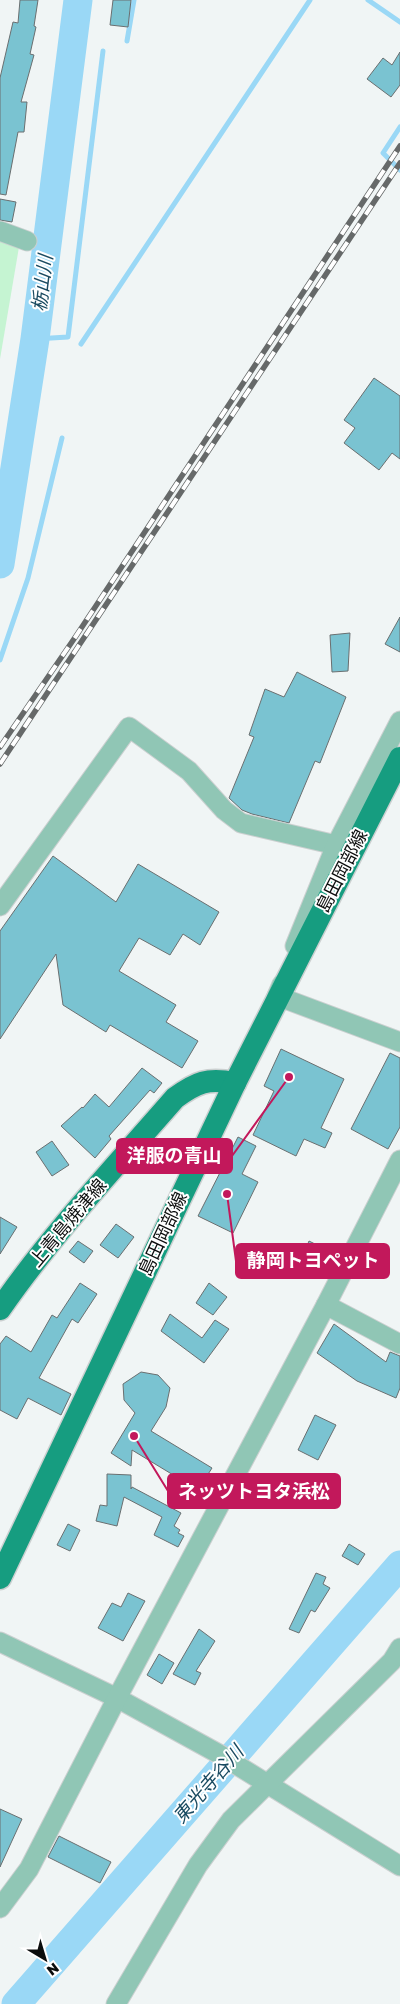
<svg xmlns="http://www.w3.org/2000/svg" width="400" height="2004" font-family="'Golos Text','Noto Sans JP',sans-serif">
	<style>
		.green { fill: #c5f4d2 }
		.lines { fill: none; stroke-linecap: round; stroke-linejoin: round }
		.stream { stroke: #9ad8f6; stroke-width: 5 }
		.river { stroke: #9ad8f6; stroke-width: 29 }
		.building { fill: #7ac3d1; stroke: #6a6f70 }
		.minor-casing { stroke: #cbd0d0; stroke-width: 21 }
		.major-casing { stroke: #cbd0d0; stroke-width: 25 }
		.minor { stroke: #90c6b5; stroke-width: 19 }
		.major { stroke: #169d80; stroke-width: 22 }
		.rail-casing { stroke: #666969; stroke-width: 5.5 }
		.rail { stroke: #fff; stroke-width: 4; stroke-dasharray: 11; stroke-linecap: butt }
		.labels { text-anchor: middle; stroke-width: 4; stroke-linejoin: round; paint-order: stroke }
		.street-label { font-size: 18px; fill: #0b0d0d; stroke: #fff }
		.water-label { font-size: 19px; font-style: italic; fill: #1a4b61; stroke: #fff }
		.leader { fill: none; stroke: #c2185b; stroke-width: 2 }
		.callout-dot { fill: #c2185b; stroke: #fff; stroke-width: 2 }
		.callout { fill: #c2185b; stroke: #c2185b; stroke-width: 2 }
		.callout-label { font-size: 19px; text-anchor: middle; font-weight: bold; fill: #fff }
	</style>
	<rect width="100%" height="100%" fill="#f0f5f5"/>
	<!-- green -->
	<polygon class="green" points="0,240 19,247 0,359"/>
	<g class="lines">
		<!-- stream -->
		<g class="stream">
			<polyline points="368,0 400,22"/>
			<polyline points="127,41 134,0"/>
			<polyline points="400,127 383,153 400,170"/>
			<polyline points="35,339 68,337 103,51"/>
			<polyline points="81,344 310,0"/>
			<polyline points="0,660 28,578 62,438"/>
		</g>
		<!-- river -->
		<g class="river">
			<polyline points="0,564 35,339 78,0"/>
			<polyline points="16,2004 400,1565"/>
		</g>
	</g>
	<!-- building -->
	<g class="building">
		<polygon points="20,0 38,0 34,26 36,27 30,54 34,55 21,102 27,102 24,132 18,132 6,195 0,194 0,78 13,22 18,23"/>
		<polygon points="113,0 131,0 128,27 110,25"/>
		<polygon points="400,52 400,85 391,97 367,79 383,58 392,65"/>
		<polygon points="0,199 16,202 12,222 0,220"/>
		<polygon points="374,378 400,396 400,459 392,453 379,470 344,443 355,428 344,420"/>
		<polygon points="400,617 400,652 385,644"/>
		<polygon points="350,633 348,671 332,672 330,635"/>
		<polygon points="297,672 346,697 320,763 315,761 289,823 252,814 242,810 229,798 254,737 249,735 265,689 284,697"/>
		<polygon points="53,856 116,902 138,864 219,912 200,945 183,934 170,955 139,938 119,971 176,1005 166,1022 198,1041 182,1068 110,1025 106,1032 63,1005 56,954 0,1039 0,931"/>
		<polygon points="281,1049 344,1079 321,1128 332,1133 325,1148 304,1139 296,1156 253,1135 274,1091 264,1086"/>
		<polygon points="390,1053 400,1058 400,1127 388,1149 351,1129"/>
		<polygon points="142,1068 162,1083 154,1093 150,1090 109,1136 111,1139 95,1158 61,1126 82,1107 83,1108 95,1094 109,1107"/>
		<polygon points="238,1137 256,1146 242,1174 258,1182 233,1233 198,1216"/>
		<polygon points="52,1141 69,1165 52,1176 36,1152"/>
		<polygon points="0,1217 17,1227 0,1254"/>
		<polygon points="116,1224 134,1237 118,1258 100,1245"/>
		<polygon points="78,1241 93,1251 84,1263 69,1252"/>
		<polygon points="309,1241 327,1250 314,1275 298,1267"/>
		<polygon points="80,1283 97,1294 78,1323 72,1319 39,1378 71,1394 61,1415 28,1398 17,1419 0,1410 0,1344 6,1336 31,1352 52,1315 57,1318"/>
		<polygon points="209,1283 227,1297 213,1315 196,1303"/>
		<polygon points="170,1314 202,1338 215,1320 229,1329 204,1363 161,1331"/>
		<polygon points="334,1324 386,1362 390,1352 400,1356 400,1388 396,1398 357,1381 317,1353"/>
		<polygon points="141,1372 158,1375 170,1388 166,1407 151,1431 212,1468 198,1490 132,1450 131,1466 111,1453 135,1413 124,1400 123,1384"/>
		<polygon points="315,1415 336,1425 318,1460 298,1450"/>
		<polygon points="107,1474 131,1475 131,1489 132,1487 181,1513 174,1526 180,1530 178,1533 184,1536 178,1547 154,1535 162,1517 124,1497 117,1526 96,1521 100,1505 107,1506"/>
		<polygon points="68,1524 80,1530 70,1551 57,1545"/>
		<polygon points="349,1544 365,1554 358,1565 342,1556"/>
		<polygon points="316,1573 326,1577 323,1584 330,1588 315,1612 311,1610 299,1633 289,1629"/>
		<polygon points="128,1593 145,1601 123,1641 98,1628 112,1603 121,1607"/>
		<polygon points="199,1629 215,1641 196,1671 201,1673 195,1685 173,1674"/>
		<polygon points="159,1654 174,1663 162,1684 147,1675"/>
		<polygon points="0,1809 22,1819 0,1867"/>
		<polygon points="59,1836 111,1862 100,1883 48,1857"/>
	</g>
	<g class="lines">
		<defs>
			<g id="minor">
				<polyline points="0,231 27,241"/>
				<polyline points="0,906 129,727 189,771 224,810 241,823 336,845"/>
				<polyline points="295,946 336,845 400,721"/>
				<polyline points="282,984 277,996 400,1042"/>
				<polyline points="326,1305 400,1344"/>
				<polyline points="0,1642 117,1698 219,1754 400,1866"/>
				<polyline points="0,1908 29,1869 117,1698 326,1305 400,1160"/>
				<polyline points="116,2004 198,1865 231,1820 392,1661 400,1648"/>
			</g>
			<g id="major">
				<path d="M 0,1309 C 52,1234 115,1167 175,1098 C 197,1082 207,1078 235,1083"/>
				<polyline points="0,1578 235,1083 400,758"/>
			</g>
		</defs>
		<!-- minor casing -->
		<use href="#minor" class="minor-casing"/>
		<!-- major casing -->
		<use href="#major" class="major-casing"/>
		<!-- minor -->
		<use href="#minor" class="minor"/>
		<!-- major -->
		<use href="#major" class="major"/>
		<defs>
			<g id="rail">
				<polyline points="0,747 76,636 400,146"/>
				<polyline points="0,764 400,163"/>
			</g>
		</defs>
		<!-- rail casing -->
		<use href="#rail" class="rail-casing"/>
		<!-- rail -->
		<use href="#rail" class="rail"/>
	</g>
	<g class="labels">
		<!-- street labels -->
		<g class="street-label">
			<text transform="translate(342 871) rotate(-63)" y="6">島田岡部線</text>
			<text transform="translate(68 1223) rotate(-50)" y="6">上青島焼津線</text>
			<text transform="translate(163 1234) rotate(-65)" y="6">島田岡部線</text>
		</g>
		<!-- water labels -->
		<g class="water-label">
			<text transform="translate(42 283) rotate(-83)" y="7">栃山川</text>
			<text transform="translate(208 1784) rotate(-49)" y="7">東光寺谷川</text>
		</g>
	</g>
	<!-- callouts -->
	<path class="leader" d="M289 1077L232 1156M227 1194L236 1261M134 1436L168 1491"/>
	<g class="callout-dot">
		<circle cx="289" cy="1077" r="5"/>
		<circle cx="227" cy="1194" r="5"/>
		<circle cx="134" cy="1436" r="5"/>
	</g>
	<g class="callout">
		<rect x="117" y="1139" width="115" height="34" rx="5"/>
		<rect x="236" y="1244" width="153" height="34" rx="5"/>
		<rect x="168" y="1474" width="172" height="34" rx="5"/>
	</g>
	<g class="callout-label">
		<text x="174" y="1162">洋服の青山</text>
		<text x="313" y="1267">静岡トヨペット</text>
		<text x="254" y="1498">ネッツトヨタ浜松</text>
	</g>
	<!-- north arrow -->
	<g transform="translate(45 1959) rotate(142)" stroke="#ffffff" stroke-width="4" paint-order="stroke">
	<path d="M0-4L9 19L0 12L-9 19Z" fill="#0b0d0d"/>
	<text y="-8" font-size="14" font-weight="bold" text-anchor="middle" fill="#0b0d0d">N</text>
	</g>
</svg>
